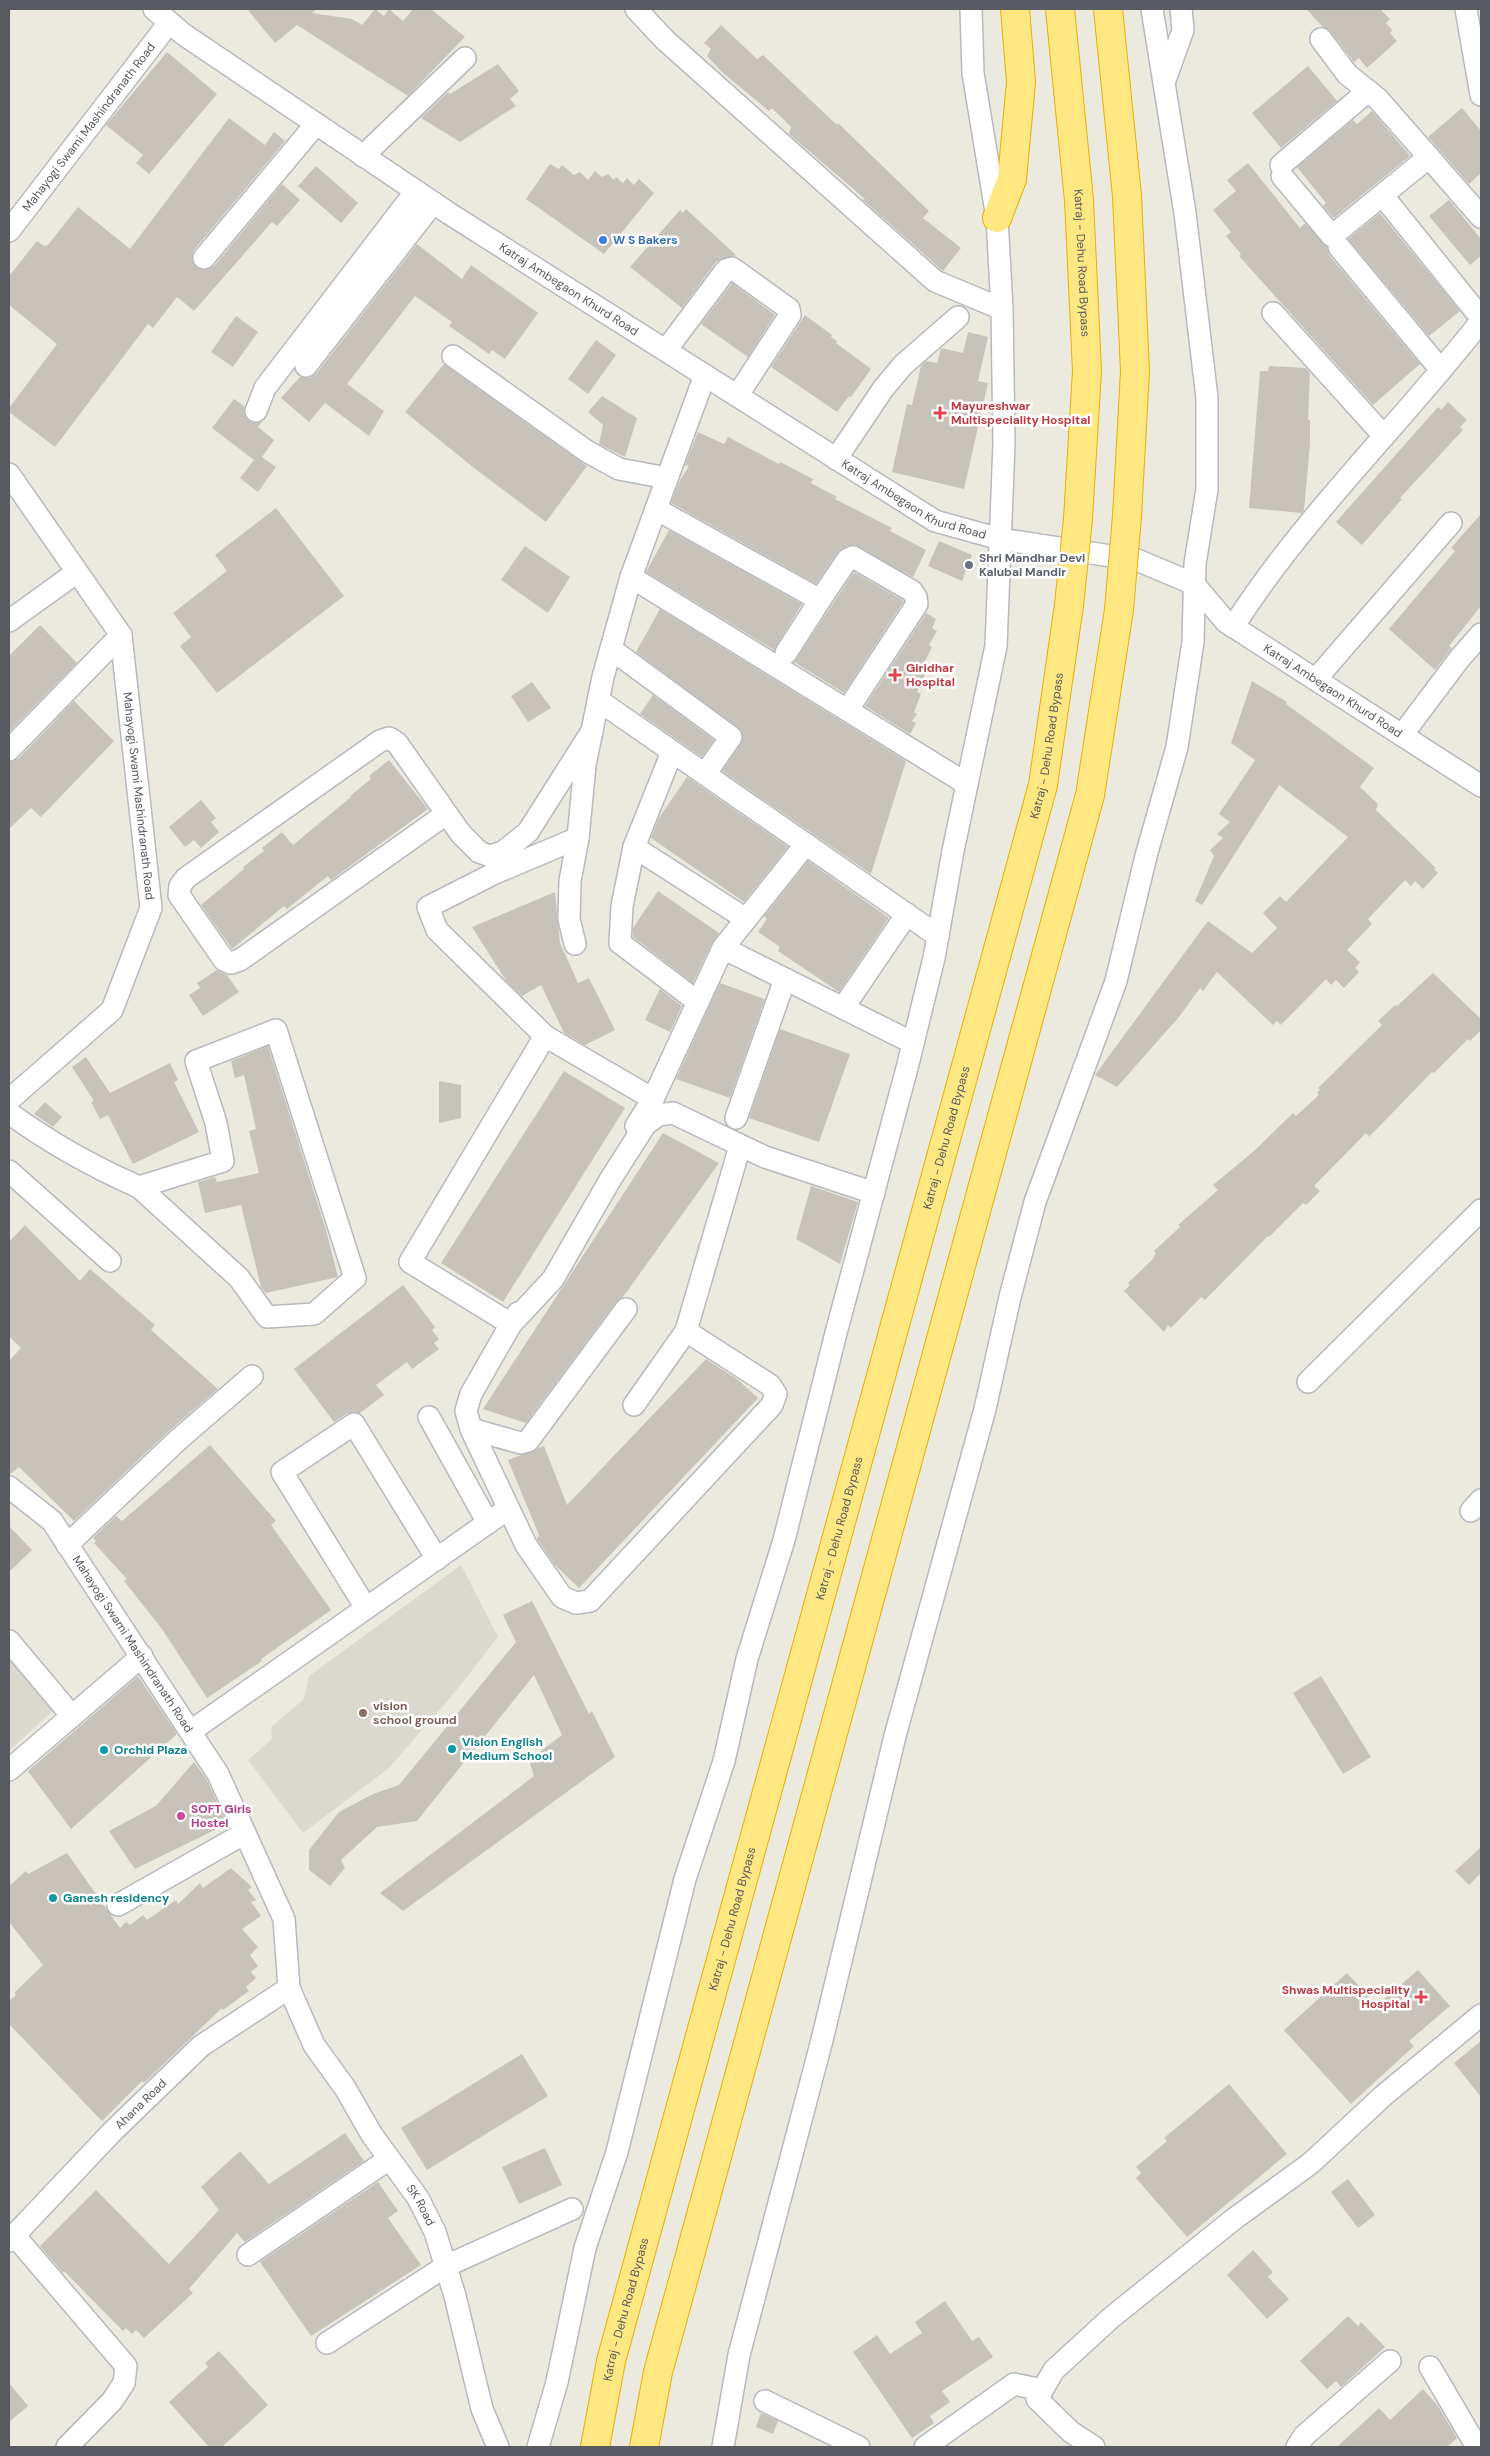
<svg xmlns="http://www.w3.org/2000/svg" width="1490" height="2456" font-family="'DM Sans',sans-serif">
	<style>
		.education { fill: #dbd9cd }
		.building { fill: #c7c3bb }
		.lines { fill: none; stroke-linecap: round; stroke-linejoin: round }
		.minor-casing { stroke: #b6b9be; stroke-width: 24 }
		.highway-casing { stroke: #eaaf00; stroke-width: 30 }
		.minor { stroke: #fff; stroke-width: 21 }
		.highway { stroke: #ffe782; stroke-width: 28 }
		.highway-bridge-casing { stroke: #eaaf00; stroke-width: 30; stroke-linecap: butt }
		.highway-bridge { stroke: #ffe782; stroke-width: 28 }
		.shop-dot { fill: #3f7fe0; stroke: #fff; stroke-width: 2 }
		.health-dot { fill: #e0444e; stroke: #fff; stroke-width: 2 }
		.worship-dot { fill: #6b7280; stroke: #fff; stroke-width: 2 }
		.education-dot { fill: #8d6e63; stroke: #fff; stroke-width: 2 }
		.culture-dot { fill: #0f9aa8; stroke: #fff; stroke-width: 2 }
		.hotel-dot { fill: #d1479c; stroke: #fff; stroke-width: 2 }
		.labels { text-anchor: middle; stroke-width: 5; stroke-linejoin: round; paint-order: stroke }
		.street-label { font-size: 12px; fill: #575b60; stroke: #fff }
		.shop-label { font-size: 12px; font-weight: bold; fill: #366cbe; stroke: #fff; text-anchor: start }
		.health-label { font-size: 12px; font-weight: bold; fill: #be3a42; stroke: #fff; text-anchor: start }
		.worship-label { font-size: 12px; font-weight: bold; fill: #5b616d; stroke: #fff; text-anchor: start }
		.education-label { font-size: 12px; font-weight: bold; fill: #785e54; stroke: #fff; text-anchor: start }
		.culture-label { font-size: 12px; font-weight: bold; fill: #0d838f; stroke: #fff; text-anchor: start }
		.hotel-label { font-size: 12px; font-weight: bold; fill: #b23c85; stroke: #fff; text-anchor: start }
	</style>
	<rect width="100%" height="100%" fill="#eceade"/>
	<!-- education -->
	<g class="education">
		<polygon points="461,1565 498,1637 455,1692 389,1768 303,1833 248,1760 272,1739 271,1727 304,1699 309,1676"/>
		<polygon points="9,1628 68,1697 9,1751"/>
	</g>
	<!-- building -->
	<g class="building">
		<polygon points="247,9 317,9 312,13 352,19 362,25 375,9 384,16 389,9 403,21 413,9 431,9 465,37 408,96 297,25 275,43"/>
		<polygon points="1306,9 1380,9 1390,19 1386,23 1392,30 1390,33 1397,41 1367,68 1359,58 1354,62 1331,32 1323,27"/>
		<polygon points="721,25 757,59 763,55 837,125 838,123 929,211 923,218 961,248 943,271 863,200 865,199 789,134 791,127 772,108 769,111 723,73 707,56 711,49 704,43"/>
		<polygon points="167,52 217,94 149,174 136,163 143,155 106,125"/>
		<polygon points="498,64 519,91 510,99 516,106 460,142 421,118 448,92 450,94"/>
		<polygon points="1308,66 1337,101 1281,148 1252,113"/>
		<polygon points="1462,108 1481,131 1481,173 1469,184 1428,137"/>
		<polygon points="1372,111 1410,156 1334,218 1323,206 1326,203 1297,167 1353,120 1357,124"/>
		<polygon points="229,118 265,145 274,132 285,141 194,250 192,256 196,267 202,270 214,266 282,184 300,200 277,226 272,222 194,311 177,297 153,328 148,324 55,447 9,412 9,408 57,344 9,305 9,276 37,241 44,246 48,245 78,207 130,249"/>
		<polygon points="1248,163 1300,228 1305,223 1327,247 1329,255 1420,364 1373,405 1239,256 1241,254 1226,236 1231,232 1213,210 1236,191 1227,180"/>
		<polygon points="550,164 559,169 562,165 574,175 580,172 588,180 595,171 602,177 608,174 614,180 616,177 623,183 627,178 634,185 639,179 654,193 604,254 526,199"/>
		<polygon points="316,166 358,203 341,223 298,186"/>
		<polygon points="1449,200 1481,239 1481,256 1470,265 1429,216"/>
		<polygon points="686,209 736,255 716,262 682,308 630,267 680,210 683,213"/>
		<polygon points="1380,213 1460,311 1429,336 1348,239"/>
		<polygon points="417,244 462,279 471,265 538,313 505,359 492,350 489,354 449,326 452,322 415,296 347,384 384,411 369,436 325,403 309,422 281,398 300,377 310,378 316,374"/>
		<polygon points="732,283 775,315 748,357 701,324"/>
		<polygon points="805,315 832,335 831,337 837,341 836,343 871,369 851,397 849,396 837,412 771,367"/>
		<polygon points="236,316 258,332 233,367 211,352"/>
		<polygon points="968,332 988,337 978,381 988,383 964,489 892,472 907,404 912,405 921,366 926,361 937,363 941,348 963,353"/>
		<polygon points="596,340 616,355 588,394 568,379"/>
		<polygon points="444,364 587,466 546,522 474,468 405,412"/>
		<polygon points="1269,366 1306,368 1310,373 1308,420 1310,420 1310,443 1304,510 1302,513 1249,508 1260,371 1268,371"/>
		<polygon points="602,396 637,418 625,457 599,444 603,425 588,412"/>
		<polygon points="234,399 244,406 244,413 247,419 252,423 262,422 258,427 274,440 262,457 276,467 258,492 240,478 254,460 212,428"/>
		<polygon points="1448,402 1467,420 1460,427 1463,430 1400,498 1402,499 1362,545 1336,522 1438,407 1441,410"/>
		<polygon points="698,432 724,444 728,437 779,464 780,462 813,479 811,483 837,497 835,499 892,528 890,531 926,550 913,577 853,545 837,553 816,584 671,503 679,482 689,466 685,465"/>
		<polygon points="276,508 344,596 217,693 180,646 191,637 173,613 227,571 215,555"/>
		<polygon points="1481,514 1481,606 1449,646 1452,648 1435,670 1389,629 1455,551 1451,548"/>
		<polygon points="669,530 802,604 774,650 646,572"/>
		<polygon points="939,541 972,555 962,581 928,566"/>
		<polygon points="525,546 570,577 548,613 501,580"/>
		<polygon points="854,572 904,601 844,693 794,662"/>
		<polygon points="660,609 906,761 871,874 722,771 741,744 742,731 636,652"/>
		<polygon points="926,613 936,619 932,628 937,631 929,645 932,647 920,671 925,675 917,692 921,694 914,712 917,714 912,721 916,723 910,734 865,706"/>
		<polygon points="40,625 77,663 9,732 9,656"/>
		<polygon points="1252,681 1287,702 1286,704 1374,768 1360,787 1378,804 1376,810 1436,868 1434,869 1438,873 1423,889 1415,881 1411,886 1405,880 1368,919 1372,924 1347,950 1360,962 1355,968 1359,972 1344,988 1336,980 1331,985 1326,979 1281,1025 1277,1021 1273,1025 1217,972 1203,991 1200,988 1179,1017 1117,1087 1095,1075 1208,921 1252,953 1277,928 1263,913 1280,896 1286,902 1348,837 1279,785 1202,905 1195,901 1214,856 1210,850 1223,838 1217,834 1230,822 1219,814 1255,760 1231,743"/>
		<polygon points="532,682 551,708 528,722 511,696"/>
		<polygon points="653,695 714,740 702,757 640,714"/>
		<polygon points="74,701 114,741 41,817 31,808 9,829 9,762 18,759"/>
		<polygon points="389,760 428,809 331,880 328,876 287,909 284,906 232,949 201,905 244,869 243,867 264,851 262,848 282,832 293,845 351,797 350,796 371,779 369,776"/>
		<polygon points="687,777 788,847 744,902 651,838 659,818"/>
		<polygon points="201,800 216,818 211,822 219,832 201,848 194,840 185,847 169,827"/>
		<polygon points="808,861 889,918 839,992 778,951 780,947 758,932 767,919 764,916"/>
		<polygon points="658,891 719,933 712,943 693,983 633,937 633,928"/>
		<polygon points="555,892 560,943 578,983 589,978 615,1030 585,1045 564,1033 541,985 522,996 507,982 472,927"/>
		<polygon points="217,970 227,975 239,992 203,1016 189,995 200,988 197,983"/>
		<polygon points="1433,973 1481,1019 1481,1030 1470,1041 1468,1039 1434,1073 1432,1072 1369,1137 1366,1133 1314,1186 1320,1191 1306,1205 1303,1203 1269,1237 1268,1236 1205,1300 1201,1297 1171,1328 1168,1325 1164,1332 1124,1291 1130,1285 1128,1283 1154,1258 1153,1257 1156,1254 1154,1251 1180,1227 1178,1225 1218,1190 1213,1185 1254,1151 1293,1113 1296,1116 1319,1095 1317,1093 1320,1090 1318,1088 1382,1025 1378,1021 1395,1005 1397,1006"/>
		<polygon points="720,983 765,999 730,1098 676,1079"/>
		<polygon points="660,989 682,1006 670,1032 645,1020"/>
		<polygon points="780,1029 850,1054 819,1142 749,1118"/>
		<polygon points="268,1046 326,1230 338,1277 266,1293 261,1287 241,1205 205,1213 198,1182 215,1177 217,1182 259,1173 249,1131 256,1129 244,1075 235,1078 231,1061"/>
		<polygon points="86,1057 110,1093 170,1063 178,1080 174,1082 199,1132 133,1164 108,1115 100,1119 91,1102 94,1101 72,1067"/>
		<polygon points="564,1071 625,1108 503,1302 441,1263"/>
		<polygon points="439,1081 461,1085 461,1118 439,1123"/>
		<polygon points="45,1102 62,1117 53,1127 34,1114"/>
		<polygon points="663,1133 719,1163 623,1297 616,1302 526,1423 483,1409"/>
		<polygon points="811,1186 858,1202 840,1264 796,1239"/>
		<polygon points="25,1225 80,1281 90,1269 155,1325 151,1330 218,1389 170,1430 74,1521 19,1467 9,1475 9,1361 21,1348 9,1336 9,1242"/>
		<polygon points="403,1285 435,1327 432,1330 439,1339 434,1343 439,1349 412,1369 407,1362 376,1385 384,1395 360,1413 348,1413 334,1422 294,1369"/>
		<polygon points="706,1359 737,1379 758,1398 579,1588 555,1565 537,1539 539,1535 508,1460 544,1446 567,1505"/>
		<polygon points="210,1445 276,1521 271,1525 331,1610 261,1659 262,1661 207,1698 162,1629 124,1581 127,1579 94,1543 96,1541 93,1538 116,1516 122,1521"/>
		<polygon points="9,1526 32,1550 9,1572"/>
		<polygon points="532,1601 589,1714 592,1711 615,1757 403,1911 380,1893 534,1776 529,1760 562,1735 534,1675 417,1821 377,1827 341,1860 345,1868 330,1886 309,1870 309,1850 339,1812 373,1794 399,1785 516,1642 503,1615"/>
		<polygon points="138,1676 177,1734 71,1829 28,1771"/>
		<polygon points="1321,1676 1371,1757 1343,1774 1293,1693"/>
		<polygon points="194,1762 207,1780 227,1824 135,1869 109,1831 156,1806"/>
		<polygon points="1481,1847 1481,1873 1469,1885 1455,1871"/>
		<polygon points="67,1853 120,1928 126,1922 130,1925 143,1915 147,1920 176,1900 178,1904 200,1883 203,1888 231,1868 252,1887 248,1890 256,1900 251,1902 261,1916 242,1929 258,1947 250,1955 258,1966 251,1972 256,1978 246,1987 249,1991 223,2010 222,2008 144,2083 142,2081 102,2121 9,2024 9,2001 16,1995 14,1993 43,1965 9,1922 9,1886 26,1871 28,1874"/>
		<polygon points="1418,1970 1450,2006 1409,2041 1414,2046 1351,2104 1284,2030 1347,1973 1377,2005"/>
		<polygon points="1481,2041 1481,2097 1454,2063"/>
		<polygon points="522,2054 548,2096 427,2170 401,2128"/>
		<polygon points="1229,2084 1287,2154 1187,2237 1136,2178 1141,2173 1136,2167 1167,2141 1164,2138"/>
		<polygon points="345,2133 364,2161 245,2242 237,2233 189,2289 193,2293 144,2338 136,2330 132,2334 126,2328 123,2331 64,2271 63,2273 40,2246 96,2190 169,2264 219,2210 201,2187 240,2151 269,2184"/>
		<polygon points="545,2148 562,2185 519,2204 502,2167"/>
		<polygon points="1348,2179 1375,2215 1358,2228 1331,2192"/>
		<polygon points="378,2182 398,2211 388,2218 421,2265 311,2336 260,2262"/>
		<polygon points="1253,2250 1273,2272 1268,2277 1289,2299 1267,2319 1227,2275"/>
		<polygon points="945,2301 972,2341 979,2337 993,2357 942,2391 950,2402 930,2416 934,2423 912,2438 853,2352 877,2335 890,2354 922,2333 915,2322"/>
		<polygon points="1348,2316 1358,2326 1361,2322 1385,2347 1341,2387 1336,2381 1327,2389 1300,2361"/>
		<polygon points="219,2351 268,2405 222,2447 209,2447 169,2402 208,2367 205,2363"/>
		<polygon points="9,2383 28,2406 9,2422"/>
		<polygon points="1423,2389 1438,2406 1457,2438 1447,2447 1337,2447 1379,2408 1390,2420"/>
		<polygon points="761,2413 778,2421 773,2434 756,2427"/>
	</g>
	<g class="lines">
		<defs>
			<g id="minor">
				<path id="s1" d="M 154,9 L 183,34 L 450,214 L 935,521 L 1000,539 L 1137,560 L 1194,584 L 1226,622 L 1481,786"/>
				<polyline points="636,9 665,40 935,281 1002,309"/>
				<polyline points="1466,9 1481,95"/>
				<polyline points="1321,39 1347,74 1378,99 1481,217"/>
				<polyline points="1165,80 1183,30 1181,9"/>
				<polyline points="363,156 465,58"/>
				<polyline points="1281,165 1368,91"/>
				<polyline points="1282,176 1332,236 1429,157"/>
				<polyline points="1383,196 1481,318"/>
				<path id="s2" d="M 9,231 L 169,23"/>
				<polyline points="1339,247 1441,370"/>
				<polyline points="204,258 316,124"/>
				<polyline points="1273,313 1384,436"/>
				<polyline points="666,350 726,270 732,268 789,309 790,315 737,396"/>
				<polyline points="453,356 588,452 619,469 667,478"/>
				<polyline points="306,366 433,203"/>
				<polyline points="256,411 265,388 416,191"/>
				<polyline points="836,459 883,389 903,365 958,317"/>
				<path id="s3" d="M 9,474 L 121,635 L 151,908 L 112,1010 L 9,1100"/>
				<polyline points="656,509 820,600 786,653"/>
				<polyline points="631,577 967,784"/>
				<polyline points="820,600 847,560 853,557 912,591 916,597 917,604 854,700"/>
				<polyline points="9,621 77,572"/>
				<path d="M 1233,627 C 1304,516 1400,425 1481,321"/>
				<polyline points="611,649 731,737 705,774"/>
				<polyline points="1316,679 1451,523"/>
				<polyline points="598,700 938,936"/>
				<polyline points="1402,735 1460,658 1481,634"/>
				<polyline points="9,750 121,635"/>
				<polyline points="672,752 634,847 622,906 620,943 698,1002"/>
				<polyline points="446,814 240,960 231,963 224,960 179,895 180,886 186,878 380,741 389,738 397,743 461,834 479,852 490,856 503,852 528,832 592,731"/>
				<polyline points="634,847 746,919"/>
				<polyline points="575,944 569,919 570,881 578,838 585,765 603,677 631,577 705,375"/>
				<polyline points="723,948 806,844"/>
				<polyline points="843,1008 907,914"/>
				<polyline points="545,1036 437,930 428,907 495,873 578,838"/>
				<path d="M 9,1113 C 49,1142 93,1167 139,1187 L 223,1161 L 216,1123 L 196,1061 L 276,1030 L 355,1278 L 314,1314 L 267,1317 L 239,1278 L 139,1187"/>
				<polyline points="736,1118 785,979"/>
				<polyline points="636,1126 653,1099 723,948 913,1043"/>
				<polyline points="9,1171 110,1261"/>
				<polyline points="518,1313 511,1324 410,1262 545,1036 653,1099"/>
				<polyline points="686,1331 740,1146"/>
				<polyline points="1308,1382 1481,1210"/>
				<polyline points="634,1405 686,1331 770,1385 776,1394 772,1405 590,1601 576,1603 562,1597 526,1545 471,1429 466,1411 471,1394 511,1324 553,1279 610,1180 645,1125 658,1115 673,1113 765,1157 874,1193"/>
				<polyline points="429,1417 488,1523"/>
				<polyline points="471,1429 521,1443 528,1441 626,1309"/>
				<path id="s4" d="M 9,1487 L 52,1521 L 218,1774 L 284,1919 L 289,1988 L 314,2045 L 345,2088 L 372,2135 L 418,2198 L 435,2232 L 455,2296 L 482,2409 L 498,2447"/>
				<polyline points="1471,1511 1481,1500"/>
				<polyline points="67,1545 179,1439 252,1376"/>
				<polyline points="366,1608 282,1472 354,1424 437,1559"/>
				<polyline points="9,1641 72,1716"/>
				<polyline points="191,1731 499,1515"/>
				<polyline points="9,1770 142,1656"/>
				<polyline points="118,1905 245,1833"/>
				<polyline points="14,2235 126,2366 124,2383 112,2401 67,2447"/>
				<path id="s5" d="M 9,2241 L 112,2132 L 201,2046 L 289,1988"/>
				<polyline points="248,2255 389,2159"/>
				<polyline points="327,2343 446,2266 572,2209"/>
				<polyline points="1430,2367 1477,2447"/>
				<polyline points="765,2401 859,2447"/>
				<polyline points="538,2447 557,2382 585,2248 617,2152 685,1879 724,1761 747,1659 784,1540 836,1333 907,1068 934,958 953,851 996,646 1004,444 1002,309 997,218 973,73 971,9"/>
				<polyline points="723,2447 739,2355 822,2040 895,1736 985,1409 1010,1297 1035,1202 1116,981 1146,856 1177,747 1193,642 1195,564 1207,489 1207,398 1185,213 1152,9"/>
				<polyline points="925,2447 1014,2384 1042,2390"/>
				<polyline points="1094,2447 1071,2432 1037,2399 1054,2370 1112,2317 1234,2219 1311,2163 1383,2096 1481,2015"/>
				<polyline points="1297,2447 1304,2436 1390,2361"/>
			</g>
			<g id="highway">
				<path id="s6" d="M 1060,9 L 1079,200 L 1087,371 L 1078,519"/>
				<polyline points="1108,9 1127,196 1135,371 1127,516"/>
				<polyline points="997,218 1012,179 1021,82 1015,9"/>
				<path id="s7" d="M 595,2447 L 611,2361 L 1043,785 L 1069,605"/>
				<polyline points="644,2447 658,2372 1090,795 1119,610"/>
			</g>
		</defs>
		<!-- minor casing -->
		<use href="#minor" class="minor-casing"/>
		<!-- highway casing -->
		<use href="#highway" class="highway-casing"/>
		<!-- minor -->
		<use href="#minor" class="minor"/>
		<!-- highway -->
		<use href="#highway" class="highway"/>
		<defs>
			<g id="highway-bridge">
				<polyline points="1069,605 1078,519"/>
				<polyline points="1119,610 1127,516"/>
			</g>
		</defs>
		<!-- highway-bridge casing -->
		<use href="#highway-bridge" class="highway-bridge-casing"/>
		<!-- highway-bridge -->
		<use href="#highway-bridge" class="highway-bridge"/>
	</g>
	<!-- markers -->
	<circle class="shop-dot" cx="603" cy="240" r="5"/>
	<g class="health-dot">
		<path d="M937.5 405.5h5v5h5v5h-5v5h-5v-5h-5v-5h5z"/>
		<path d="M892.5 667.5h5v5h5v5h-5v5h-5v-5h-5v-5h5z"/>
		<path d="M1418.5 1989.5h5v5h5v5h-5v5h-5v-5h-5v-5h5z"/>
	</g>
	<circle class="worship-dot" cx="969" cy="565" r="5"/>
	<circle class="education-dot" cx="363" cy="1713" r="5"/>
	<g class="culture-dot">
		<circle cx="452" cy="1749" r="5"/>
		<circle cx="104" cy="1750" r="5"/>
		<circle cx="53" cy="1898" r="5"/>
	</g>
	<circle class="hotel-dot" cx="181" cy="1816" r="5"/>
	<g class="labels">
		<!-- street labels -->
		<g class="street-label">
			<text dy="4" stroke="none"><textPath href="#s2" startOffset="131">Mahayogi Swami Mashindranath Road</textPath></text>
			<text dy="4" stroke="none"><textPath href="#s6" startOffset="255">Katraj - Dehu Road Bypass</textPath></text>
			<text dy="4" stroke="none"><textPath href="#s1" startOffset="501">Katraj Ambegaon Khurd Road</textPath></text>
			<text dy="4" stroke="none"><textPath href="#s1" startOffset="906">Katraj Ambegaon Khurd Road</textPath></text>
			<text dy="4" stroke="none"><textPath href="#s1" startOffset="1379">Katraj Ambegaon Khurd Road</textPath></text>
			<text dy="4" stroke="none"><textPath href="#s7" startOffset="1761">Katraj - Dehu Road Bypass</textPath></text>
			<text dy="4" stroke="none"><textPath href="#s3" startOffset="358">Mahayogi Swami Mashindranath Road</textPath></text>
			<text dy="4" stroke="none"><textPath href="#s7" startOffset="1356">Katraj - Dehu Road Bypass</textPath></text>
			<text dy="4" stroke="none"><textPath href="#s7" startOffset="951">Katraj - Dehu Road Bypass</textPath></text>
			<text dy="4" stroke="none"><textPath href="#s4" startOffset="202">Mahayogi Swami Mashindranath Road</textPath></text>
			<text dy="4" stroke="none"><textPath href="#s7" startOffset="546">Katraj - Dehu Road Bypass</textPath></text>
			<text dy="4" stroke="none"><textPath href="#s5" startOffset="190">Ahana Road</textPath></text>
			<text dy="4" stroke="none"><textPath href="#s4" startOffset="841">SK Road</textPath></text>
			<text dy="4" stroke="none"><textPath href="#s7" startOffset="141">Katraj - Dehu Road Bypass</textPath></text>
		</g>
		<!-- shop labels -->
		<g class="shop-label">
			<text x="613" y="244">W S Bakers</text>
		</g>
		<!-- health labels -->
		<g class="health-label">
			<text x="951" y="410">Mayureshwar<tspan x="951" dy="14">Multispeciality Hospital</tspan></text>
			<text x="906" y="672">Giridhar<tspan x="906" dy="14">Hospital</tspan></text>
			<text x="1410" y="1994" text-anchor="end">Shwas Multispeciality<tspan x="1410" dy="14">Hospital</tspan></text>
		</g>
		<!-- worship labels -->
		<g class="worship-label">
			<text x="979" y="562">Shri Mandhar Devi<tspan x="979" dy="14">Kalubai Mandir</tspan></text>
		</g>
		<!-- education labels -->
		<g class="education-label">
			<text x="373" y="1710">vision<tspan x="373" dy="14">school ground</tspan></text>
		</g>
		<!-- culture labels -->
		<g class="culture-label">
			<text x="462" y="1746">Vision English<tspan x="462" dy="14">Medium School</tspan></text>
			<text x="114" y="1754">Orchid Plaza</text>
			<text x="63" y="1902">Ganesh residency</text>
		</g>
		<!-- hotel labels -->
		<g class="hotel-label">
			<text x="191" y="1813">SOFT Girls<tspan x="191" dy="14">Hostel</tspan></text>
		</g>
	</g>
	<!-- border -->
	<rect width="1490" height="2456" fill="none" stroke="#575b60" stroke-width="20"/>
</svg>
